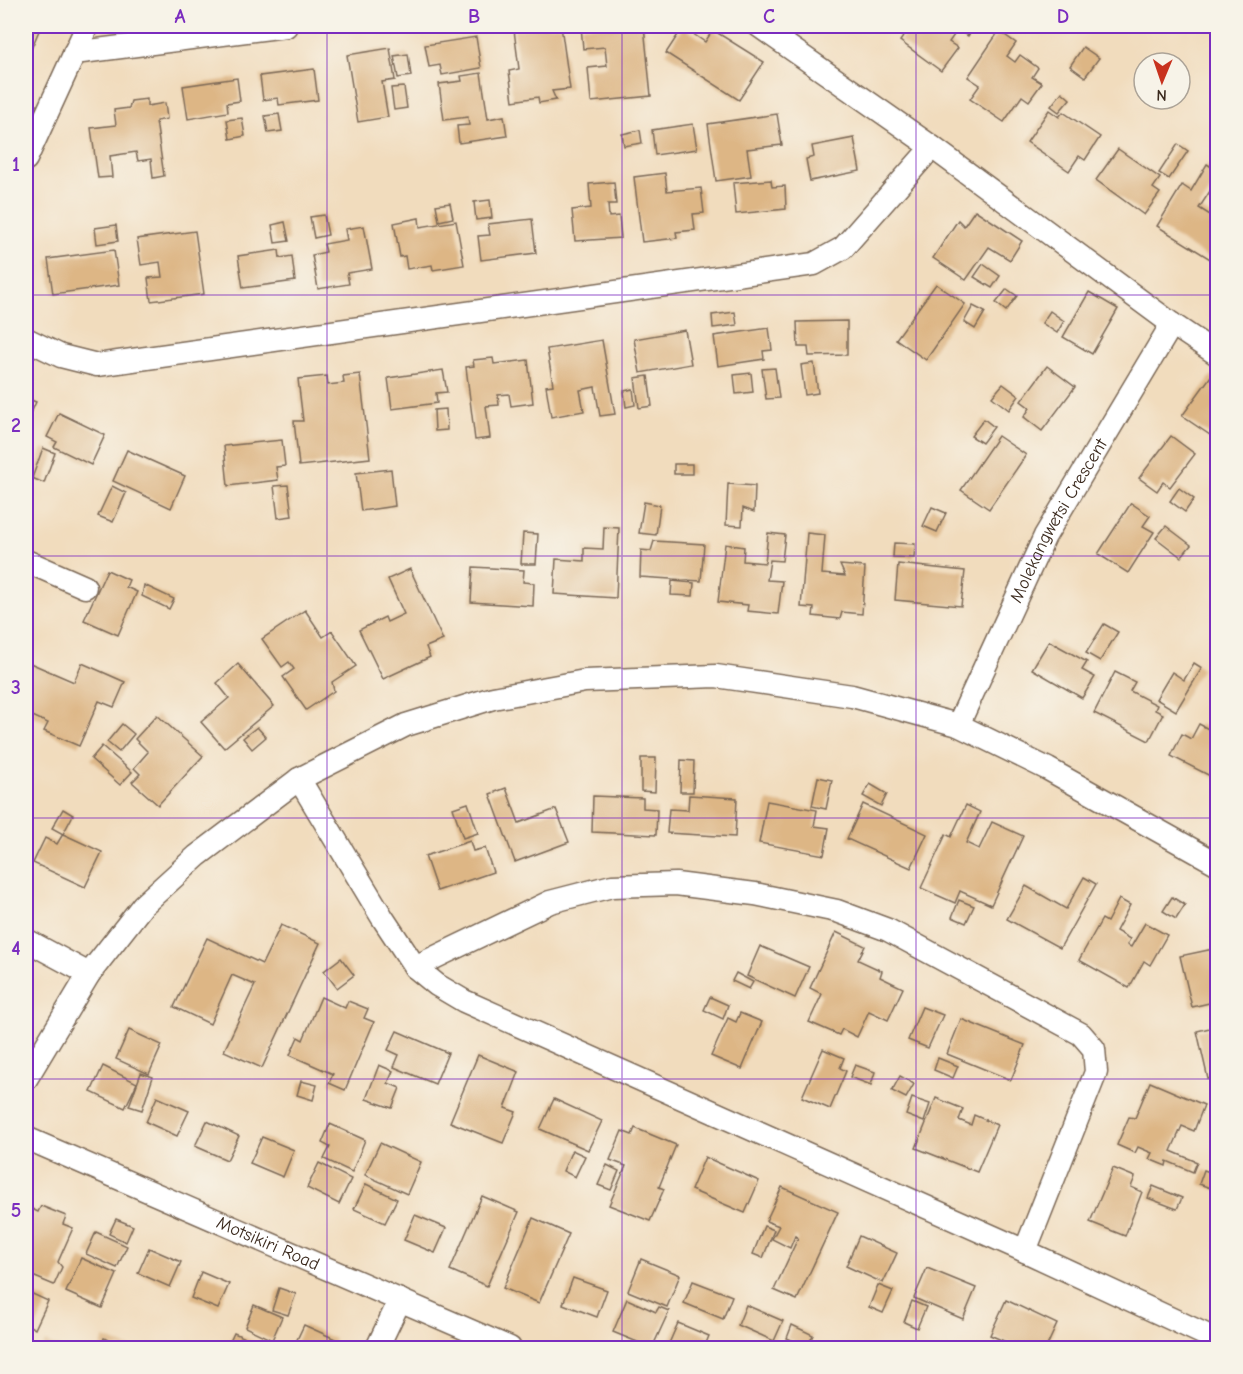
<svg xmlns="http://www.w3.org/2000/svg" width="1243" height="1374" font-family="'Comic Neue',sans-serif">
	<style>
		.building { fill: #ddb685 }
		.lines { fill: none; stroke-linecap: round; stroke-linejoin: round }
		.minor-casing { stroke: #7b6856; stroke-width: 25 }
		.tertiary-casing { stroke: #7b6856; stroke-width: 29 }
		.minor { stroke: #fff; stroke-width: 22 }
		.tertiary { stroke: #fff; stroke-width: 27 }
		.grid { fill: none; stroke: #7b2cbf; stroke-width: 1.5; stroke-opacity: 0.55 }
		.labels { text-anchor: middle; stroke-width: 6; stroke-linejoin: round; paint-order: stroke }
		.street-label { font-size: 18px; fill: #3b2a1e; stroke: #f7f3e8 }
		.neatline { fill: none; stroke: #7b2cbf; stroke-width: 2 }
		.grid-label { font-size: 20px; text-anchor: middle; font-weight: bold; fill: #7b2cbf }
	</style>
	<rect width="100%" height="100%" fill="#f7f3e8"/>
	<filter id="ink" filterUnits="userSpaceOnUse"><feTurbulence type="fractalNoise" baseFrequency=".0167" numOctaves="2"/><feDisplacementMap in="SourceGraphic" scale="12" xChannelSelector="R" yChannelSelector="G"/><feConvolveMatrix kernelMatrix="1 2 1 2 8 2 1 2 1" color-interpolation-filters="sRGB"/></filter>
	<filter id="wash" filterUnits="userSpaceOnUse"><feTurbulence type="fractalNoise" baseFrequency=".008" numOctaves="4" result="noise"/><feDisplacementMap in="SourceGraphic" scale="24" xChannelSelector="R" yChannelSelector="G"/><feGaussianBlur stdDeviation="1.35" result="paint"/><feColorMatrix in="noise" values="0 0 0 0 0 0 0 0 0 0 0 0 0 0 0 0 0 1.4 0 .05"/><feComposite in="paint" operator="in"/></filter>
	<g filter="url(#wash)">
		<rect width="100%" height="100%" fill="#f1dcbd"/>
		<g id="blocks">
			<!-- building -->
			<g class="building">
				<polygon points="26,26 41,26 26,61"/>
				<polygon points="543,26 561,26 570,89 552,91 556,100 539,103 538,97 513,101 509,71 519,69 514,30"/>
				<polygon points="581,26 644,26 651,96 591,102 588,68 607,66 605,47 583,49"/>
				<polygon points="911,26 941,26 954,35 949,42 958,48 941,71 900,41"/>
				<polygon points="960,26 975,26 968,36 957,30"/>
				<polygon points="683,27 705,42 713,30 764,62 739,100 666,53"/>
				<polygon points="999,31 1016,43 1007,56 1015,62 1020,55 1038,68 1032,77 1042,83 1029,101 1022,96 1004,122 970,99 980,85 968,77"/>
				<polygon points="476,37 481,68 442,75 440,65 429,67 425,45"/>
				<polygon points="1083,47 1099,58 1085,77 1070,66"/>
				<polygon points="390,48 395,80 382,82 388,117 358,122 347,55"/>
				<polygon points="408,54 411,76 398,78 394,56"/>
				<polygon points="314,69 318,100 279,105 278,98 263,100 260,76"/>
				<polygon points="481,73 488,119 504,116 507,136 459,143 457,126 469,125 468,117 444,120 439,84 462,81 461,76"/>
				<polygon points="237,78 240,101 227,103 228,112 188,119 183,86"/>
				<polygon points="404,87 407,108 394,110 391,88"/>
				<polygon points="1062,92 1070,99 1059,112 1051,106"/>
				<polygon points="147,99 147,106 165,103 167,119 156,121 164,176 153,178 151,159 138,161 136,152 110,156 112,177 98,178 91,128 116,125 114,110 129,108 131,101"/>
				<polygon points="1049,110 1059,117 1063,112 1100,137 1085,160 1079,156 1069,171 1027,142"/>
				<polygon points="279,114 282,131 268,133 265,116"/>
				<polygon points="777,114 782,145 747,149 751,176 716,181 708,124"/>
				<polygon points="242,118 245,136 230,139 227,120"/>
				<polygon points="693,124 697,149 655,155 652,130"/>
				<polygon points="640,130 642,143 624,146 622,134"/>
				<polygon points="854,138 860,171 810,181 806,159 814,157 812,146"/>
				<polygon points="1178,144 1188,151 1169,179 1159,173"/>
				<polygon points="1118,149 1160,178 1153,188 1160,193 1144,215 1096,180"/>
				<polygon points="1207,164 1218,171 1218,179 1199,208 1218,220 1218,258 1215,262 1157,226 1182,185 1191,191"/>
				<polygon points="665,173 667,191 701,188 704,213 693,214 695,230 676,232 677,238 642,242 634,177"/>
				<polygon points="771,180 772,187 785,186 786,209 736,214 733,183"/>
				<polygon points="614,182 616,204 608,204 609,217 619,216 621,238 575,241 572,210 591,208 589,184"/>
				<polygon points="490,200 492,218 476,220 474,202"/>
				<polygon points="450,203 453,218 439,221 436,205"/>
				<polygon points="975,210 1022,241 1010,260 989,247 966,280 933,258 958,220 964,226"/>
				<polygon points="324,215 328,235 314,238 310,217"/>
				<polygon points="419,218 420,227 456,221 464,265 433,270 432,265 407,269 405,256 400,257 394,223"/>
				<polygon points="532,219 536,253 481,260 478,236 490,235 488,224"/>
				<polygon points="285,222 289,241 275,243 272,225"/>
				<polygon points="116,225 118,241 97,244 95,228"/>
				<polygon points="364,226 372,269 347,273 349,284 318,289 312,255 326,252 324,244 347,240 345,229"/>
				<polygon points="195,231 204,294 151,301 148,278 162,277 160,262 141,265 137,239"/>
				<polygon points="114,250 119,285 53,294 48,259"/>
				<polygon points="279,250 280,258 292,256 295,281 243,288 238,256"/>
				<polygon points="983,264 1000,276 992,288 974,277"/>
				<polygon points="936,284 965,304 926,360 896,339"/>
				<polygon points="1007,289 1017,296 1006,311 996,303"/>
				<polygon points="1089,292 1118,309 1092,354 1063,337"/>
				<polygon points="973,306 985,312 975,329 964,322"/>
				<polygon points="1050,311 1064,321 1057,333 1042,323"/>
				<polygon points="735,312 737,325 713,328 712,315"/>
				<polygon points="847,321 847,355 809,356 808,347 798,347 797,322"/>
				<polygon points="769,328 772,350 763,351 764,359 718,366 714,336"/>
				<polygon points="685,330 691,364 640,373 634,339"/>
				<polygon points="602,340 615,414 600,416 595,387 580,390 584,411 551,417 546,386 553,385 547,349"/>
				<polygon points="493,358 494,364 528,360 533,403 511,406 509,394 498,395 499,405 486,406 490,438 475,440 466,367 474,366 473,360"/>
				<polygon points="814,363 818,393 805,395 801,365"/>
				<polygon points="1047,366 1075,387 1042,431 1024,417 1030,408 1021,401"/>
				<polygon points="775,368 779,398 766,399 762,369"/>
				<polygon points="443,370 447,392 436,393 437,403 392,409 388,378"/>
				<polygon points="751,373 753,392 736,394 734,375"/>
				<polygon points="360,374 370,458 299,466 294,421 303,421 298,379 327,376 328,385 344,383 343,376"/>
				<polygon points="648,376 652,406 639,408 635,378"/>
				<polygon points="1211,376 1218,380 1218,427 1216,426 1210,435 1182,416"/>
				<polygon points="1003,384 1019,396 1009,410 992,397"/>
				<polygon points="633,389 635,405 626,407 624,391"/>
				<polygon points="26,398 36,402 27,422 26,421"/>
				<polygon points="446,409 447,430 435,431 434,410"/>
				<polygon points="59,413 105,435 91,465 54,447 57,442 47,437"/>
				<polygon points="984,419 994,427 982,443 971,436"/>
				<polygon points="998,436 1026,455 989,509 961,490"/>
				<polygon points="1171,436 1195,454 1170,487 1163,482 1157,491 1139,478"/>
				<polygon points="282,440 285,466 276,467 278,480 228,486 224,446"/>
				<polygon points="43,448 55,453 44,483 32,478"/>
				<polygon points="127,450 185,476 171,508 113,481"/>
				<rect x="674" y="464" width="18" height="10"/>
				<polygon points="391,469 395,506 361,511 356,473"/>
				<polygon points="728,484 755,486 754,512 743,508 742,526 726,525"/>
				<polygon points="288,485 292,516 278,518 274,486"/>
				<polygon points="112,486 126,493 113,522 98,516"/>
				<polygon points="1179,488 1194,499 1185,512 1170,501"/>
				<polygon points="644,502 660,505 656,535 639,533"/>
				<polygon points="1131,503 1150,516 1143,526 1154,532 1128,573 1098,554"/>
				<polygon points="932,507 946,513 937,532 923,526"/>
				<polygon points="1166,526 1191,545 1181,557 1156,538"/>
				<polygon points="604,527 619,528 616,598 554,594 556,559 584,561 584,548 603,549"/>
				<polygon points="523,533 538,534 536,564 521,564"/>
				<polygon points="768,533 785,535 782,561 770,560 767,580 782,581 778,614 747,611 748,605 718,602 725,544 744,547 743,561 765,563"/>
				<polygon points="807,533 825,535 822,574 845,576 840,565 865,567 862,614 842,612 840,619 813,616 814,608 801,607"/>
				<polygon points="654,541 704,544 701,581 640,577 641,550 651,551"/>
				<polygon points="894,543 915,544 914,558 893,557"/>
				<polygon points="898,564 965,571 961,606 895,600"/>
				<polygon points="473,567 524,570 523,582 534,583 533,606 471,602"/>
				<polygon points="410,569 443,640 426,647 430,657 383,679 359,630 385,617 387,622 404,614 388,579"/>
				<polygon points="107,570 129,580 126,587 137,592 118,635 84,620"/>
				<polygon points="672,581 694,583 693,596 671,595"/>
				<polygon points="144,585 174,599 169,609 142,596"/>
				<polygon points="305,610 323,637 332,631 356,666 332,682 334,691 306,710 283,677 294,669 289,662 282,667 262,639"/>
				<polygon points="1104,624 1118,632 1100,661 1086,653"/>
				<polygon points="1049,641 1087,662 1082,670 1095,677 1082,698 1032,669"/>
				<polygon points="30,663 74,682 82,663 125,682 114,707 99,701 79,746 44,731 48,723 26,713 26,672"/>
				<polygon points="1194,663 1202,668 1176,711 1156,699 1172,672 1184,680"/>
				<polygon points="238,664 274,706 224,748 201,722 229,698 217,683"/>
				<polygon points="1115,672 1135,682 1130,691 1157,705 1155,710 1163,714 1149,741 1094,713"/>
				<polygon points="157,715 203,756 158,805 132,782 140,774 134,768 148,752 135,739"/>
				<polygon points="122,724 134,734 119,752 107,742"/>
				<polygon points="1199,724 1218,734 1218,780 1171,756 1182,734 1191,739"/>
				<polygon points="257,727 266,737 252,749 243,738"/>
				<polygon points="102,746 132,772 120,785 91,759"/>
				<polygon points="641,758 656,758 655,792 641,791"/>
				<polygon points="681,760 694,761 693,792 680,792"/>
				<polygon points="818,777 832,780 826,809 812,806"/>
				<polygon points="870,784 887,794 881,806 863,796"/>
				<polygon points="506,788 519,823 556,809 569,842 515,862 490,794"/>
				<polygon points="689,795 737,798 735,837 667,833 669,809 688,810"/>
				<polygon points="593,796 643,798 643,808 657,809 656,835 592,832"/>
				<polygon points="767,801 817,810 814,826 829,828 824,855 759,843"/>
				<polygon points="468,803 478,833 463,838 453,808"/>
				<polygon points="863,804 927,834 911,868 847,839"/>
				<polygon points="966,805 980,812 966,843 979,849 992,822 1023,836 991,905 960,891 955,903 921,888 946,834 951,837"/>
				<polygon points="63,809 73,815 63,834 52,828"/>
				<polygon points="63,834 102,852 85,887 33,863 45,838 57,844"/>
				<polygon points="470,841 473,851 485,848 493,872 437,891 425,856"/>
				<polygon points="1084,877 1096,884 1060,948 1007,919 1026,886 1066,909"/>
				<polygon points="1172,897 1185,905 1176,919 1163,911"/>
				<polygon points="1119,899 1130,905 1116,931 1130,939 1127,945 1131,947 1145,923 1167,935 1150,965 1144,961 1129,988 1079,960 1102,919 1107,922"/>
				<polygon points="959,900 974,906 966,923 952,917"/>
				<polygon points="281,925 320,943 262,1068 224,1051 255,985 232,975 210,1024 174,1007 207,938 262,964"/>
				<polygon points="836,932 865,946 858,960 882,971 880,977 903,988 888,1020 869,1011 857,1037 842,1029 839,1035 809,1022 822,994 810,988"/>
				<polygon points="760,946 809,967 795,998 747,976"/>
				<polygon points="1218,948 1218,1001 1192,1007 1180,956"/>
				<polygon points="341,958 354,975 337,988 324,971"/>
				<polygon points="736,973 753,982 749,989 732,981"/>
				<polygon points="321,997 345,1008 348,1001 368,1009 364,1018 374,1022 345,1090 329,1083 333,1074 290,1055 298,1037 303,1040"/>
				<polygon points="710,997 728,1005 723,1019 704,1010"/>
				<polygon points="922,1007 943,1015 928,1048 908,1040"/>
				<polygon points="740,1013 762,1022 742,1069 711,1056 728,1018 736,1022"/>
				<polygon points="961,1019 1025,1045 1011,1080 947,1054"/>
				<polygon points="1218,1026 1218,1077 1208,1079 1197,1031"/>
				<polygon points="129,1030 162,1045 149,1074 116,1059"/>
				<polygon points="397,1031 448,1053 435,1084 394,1067 399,1055 388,1050"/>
				<polygon points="823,1049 844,1058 840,1068 846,1071 830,1109 802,1097"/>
				<polygon points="478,1055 519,1072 505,1108 516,1112 503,1143 450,1122"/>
				<polygon points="938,1058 958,1066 953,1078 934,1070"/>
				<polygon points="379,1065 393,1071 388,1083 400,1088 392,1108 366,1099"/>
				<polygon points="855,1065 875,1072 871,1085 850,1077"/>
				<polygon points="103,1066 137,1083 125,1108 91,1092"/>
				<polygon points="141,1073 153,1077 142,1110 129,1106"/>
				<polygon points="900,1076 914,1084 906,1098 892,1091"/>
				<polygon points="301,1081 317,1085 313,1100 297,1095"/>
				<polygon points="1150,1082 1204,1105 1194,1131 1182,1126 1171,1151 1197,1162 1193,1172 1167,1161 1166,1166 1149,1159 1152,1153 1138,1147 1135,1153 1117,1145 1129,1117 1135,1118"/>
				<polygon points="157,1097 189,1111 177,1136 146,1122"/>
				<polygon points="912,1098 930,1104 924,1122 906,1115"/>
				<polygon points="936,1098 963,1109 959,1120 971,1125 974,1115 997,1125 977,1172 916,1148"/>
				<polygon points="554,1099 602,1121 588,1150 540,1129"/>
				<polygon points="207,1121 239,1136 227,1160 195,1146"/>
				<polygon points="330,1124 365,1140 352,1172 324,1159 330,1147 322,1143"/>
				<polygon points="635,1128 676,1145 659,1187 664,1189 650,1221 609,1205 626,1166 610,1160 622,1131 632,1135"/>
				<polygon points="262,1137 294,1150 283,1177 250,1163"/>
				<polygon points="380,1143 421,1162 407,1194 365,1175"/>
				<polygon points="572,1150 585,1156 575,1177 563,1171"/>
				<polygon points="705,1157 759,1181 745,1213 691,1190"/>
				<polygon points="319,1163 351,1179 339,1204 307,1188"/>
				<polygon points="607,1165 619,1171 611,1190 598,1185"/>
				<polygon points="1113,1168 1135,1177 1131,1187 1142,1192 1125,1236 1090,1222"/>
				<polygon points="1204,1170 1218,1175 1216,1190 1199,1184"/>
				<polygon points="366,1184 397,1199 385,1223 354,1209"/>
				<polygon points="1153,1186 1182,1198 1177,1209 1148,1198"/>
				<polygon points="782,1187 838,1212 797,1300 774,1290 798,1238 795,1236 790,1248 772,1239 779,1226 766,1221"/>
				<polygon points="482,1196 519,1212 487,1286 450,1270"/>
				<polygon points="26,1206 38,1212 41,1206 66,1216 63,1224 73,1228 58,1262 62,1267 54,1285 28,1274 32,1266 26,1264"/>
				<polygon points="415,1215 446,1228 435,1253 404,1240"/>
				<polygon points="533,1218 569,1234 539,1303 503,1288"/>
				<polygon points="116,1219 133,1226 126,1242 109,1234"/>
				<polygon points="764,1226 774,1230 763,1258 753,1254"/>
				<polygon points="96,1232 127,1246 117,1268 86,1254"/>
				<polygon points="859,1236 897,1253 883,1283 846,1266"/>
				<polygon points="149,1248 181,1262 170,1287 138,1273"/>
				<polygon points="81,1258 117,1274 102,1308 66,1292"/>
				<polygon points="641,1259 680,1275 667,1307 628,1291"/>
				<polygon points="927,1268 976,1288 963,1319 914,1298"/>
				<polygon points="201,1272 229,1284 218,1309 191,1298"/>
				<polygon points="573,1278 607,1290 597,1317 563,1304"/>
				<polygon points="693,1281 732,1296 723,1319 684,1303"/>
				<polygon points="878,1285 893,1291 883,1313 869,1307"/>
				<polygon points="279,1288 296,1294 288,1315 272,1310"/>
				<polygon points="26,1291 48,1301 35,1329 26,1324"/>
				<polygon points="627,1299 656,1312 659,1307 669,1311 652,1348 613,1332"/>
				<polygon points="1006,1300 1057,1324 1046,1348 1020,1348 990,1335"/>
				<polygon points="912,1301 926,1307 917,1328 904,1322"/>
				<polygon points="254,1305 282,1317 272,1340 245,1327"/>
				<polygon points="746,1305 783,1321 774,1341 738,1325"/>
				<polygon points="678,1323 709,1336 704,1348 667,1348"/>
				<polygon points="304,1325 335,1339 331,1348 293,1348"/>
				<polygon points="792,1325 813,1335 807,1347 787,1338"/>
				<polygon points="234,1333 268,1348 227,1348"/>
				<polygon points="104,1338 130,1348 100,1348"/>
				<polygon points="45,1342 61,1348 42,1348"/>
				<polygon points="1087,1343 1101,1348 1084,1348"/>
			</g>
		</g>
	</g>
	<g filter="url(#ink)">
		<use href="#blocks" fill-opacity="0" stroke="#7b6856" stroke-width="1.5"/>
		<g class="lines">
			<defs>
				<g id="minor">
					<polyline points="759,26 932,147 1172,324 1218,355"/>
					<polyline points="74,53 286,26"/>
					<polyline points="26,159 87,26"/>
					<polyline points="26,339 61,356 97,365 814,264 843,248 932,147"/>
					<polyline points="26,561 85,587"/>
					<path id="s1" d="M 958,725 L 1045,536 L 1172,324"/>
					<polyline points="299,779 382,917 415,967 437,985 464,1001 1025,1251 1217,1340"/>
					<polyline points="26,940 89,974"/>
					<polyline points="415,967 550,902 612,886 676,884 755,894 837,911 888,930 1081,1034 1094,1049 1096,1072 1025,1251"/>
					<polyline points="26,1079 89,974 143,905 197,856 299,779 406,725 493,698 585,681 716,676 852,696 958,725 1048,769 1218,864"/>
					<path id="s2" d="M 26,1138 L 510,1348"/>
					<polyline points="377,1348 400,1300"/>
				</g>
				<polyline id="tertiary" points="1213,1348 1218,1339"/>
			</defs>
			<!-- minor casing -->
			<use href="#minor" class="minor-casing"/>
			<!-- tertiary casing -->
			<use href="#tertiary" class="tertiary-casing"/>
			<!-- minor -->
			<use href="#minor" class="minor"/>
			<!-- tertiary -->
			<use href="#tertiary" class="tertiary"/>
		</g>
	</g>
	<!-- grid -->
	<path class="grid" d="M 327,26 L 327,1348M 622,26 L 622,1348M 916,26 L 916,1348M 26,295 L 1218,295M 26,556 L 1218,556M 26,818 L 1218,818M 26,1079 L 1218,1079"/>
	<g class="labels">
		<!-- street labels -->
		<g class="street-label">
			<text dy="6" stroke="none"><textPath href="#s1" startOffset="228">Molekangwetsi Crescent</textPath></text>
			<text dy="6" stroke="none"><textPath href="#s2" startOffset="264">Motsikiri Road</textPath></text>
		</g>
	</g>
	<!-- margin -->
	<rect width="1243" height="1374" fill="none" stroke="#f7f3e8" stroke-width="66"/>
	<!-- north arrow -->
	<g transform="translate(1162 81) rotate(182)"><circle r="28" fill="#f7f3e8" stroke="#aca397" stroke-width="1.5"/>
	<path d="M0-4.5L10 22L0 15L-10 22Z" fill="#c8321e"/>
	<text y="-9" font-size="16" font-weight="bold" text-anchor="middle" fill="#3b2a1e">N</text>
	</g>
	<rect x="33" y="33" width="1177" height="1308" class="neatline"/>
	<g class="grid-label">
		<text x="180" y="23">A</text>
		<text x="474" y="23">B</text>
		<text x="769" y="23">C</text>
		<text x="1063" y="23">D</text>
		<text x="16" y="171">1</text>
		<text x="16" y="432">2</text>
		<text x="16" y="694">3</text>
		<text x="16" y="955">4</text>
		<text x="16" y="1217">5</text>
	</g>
</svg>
